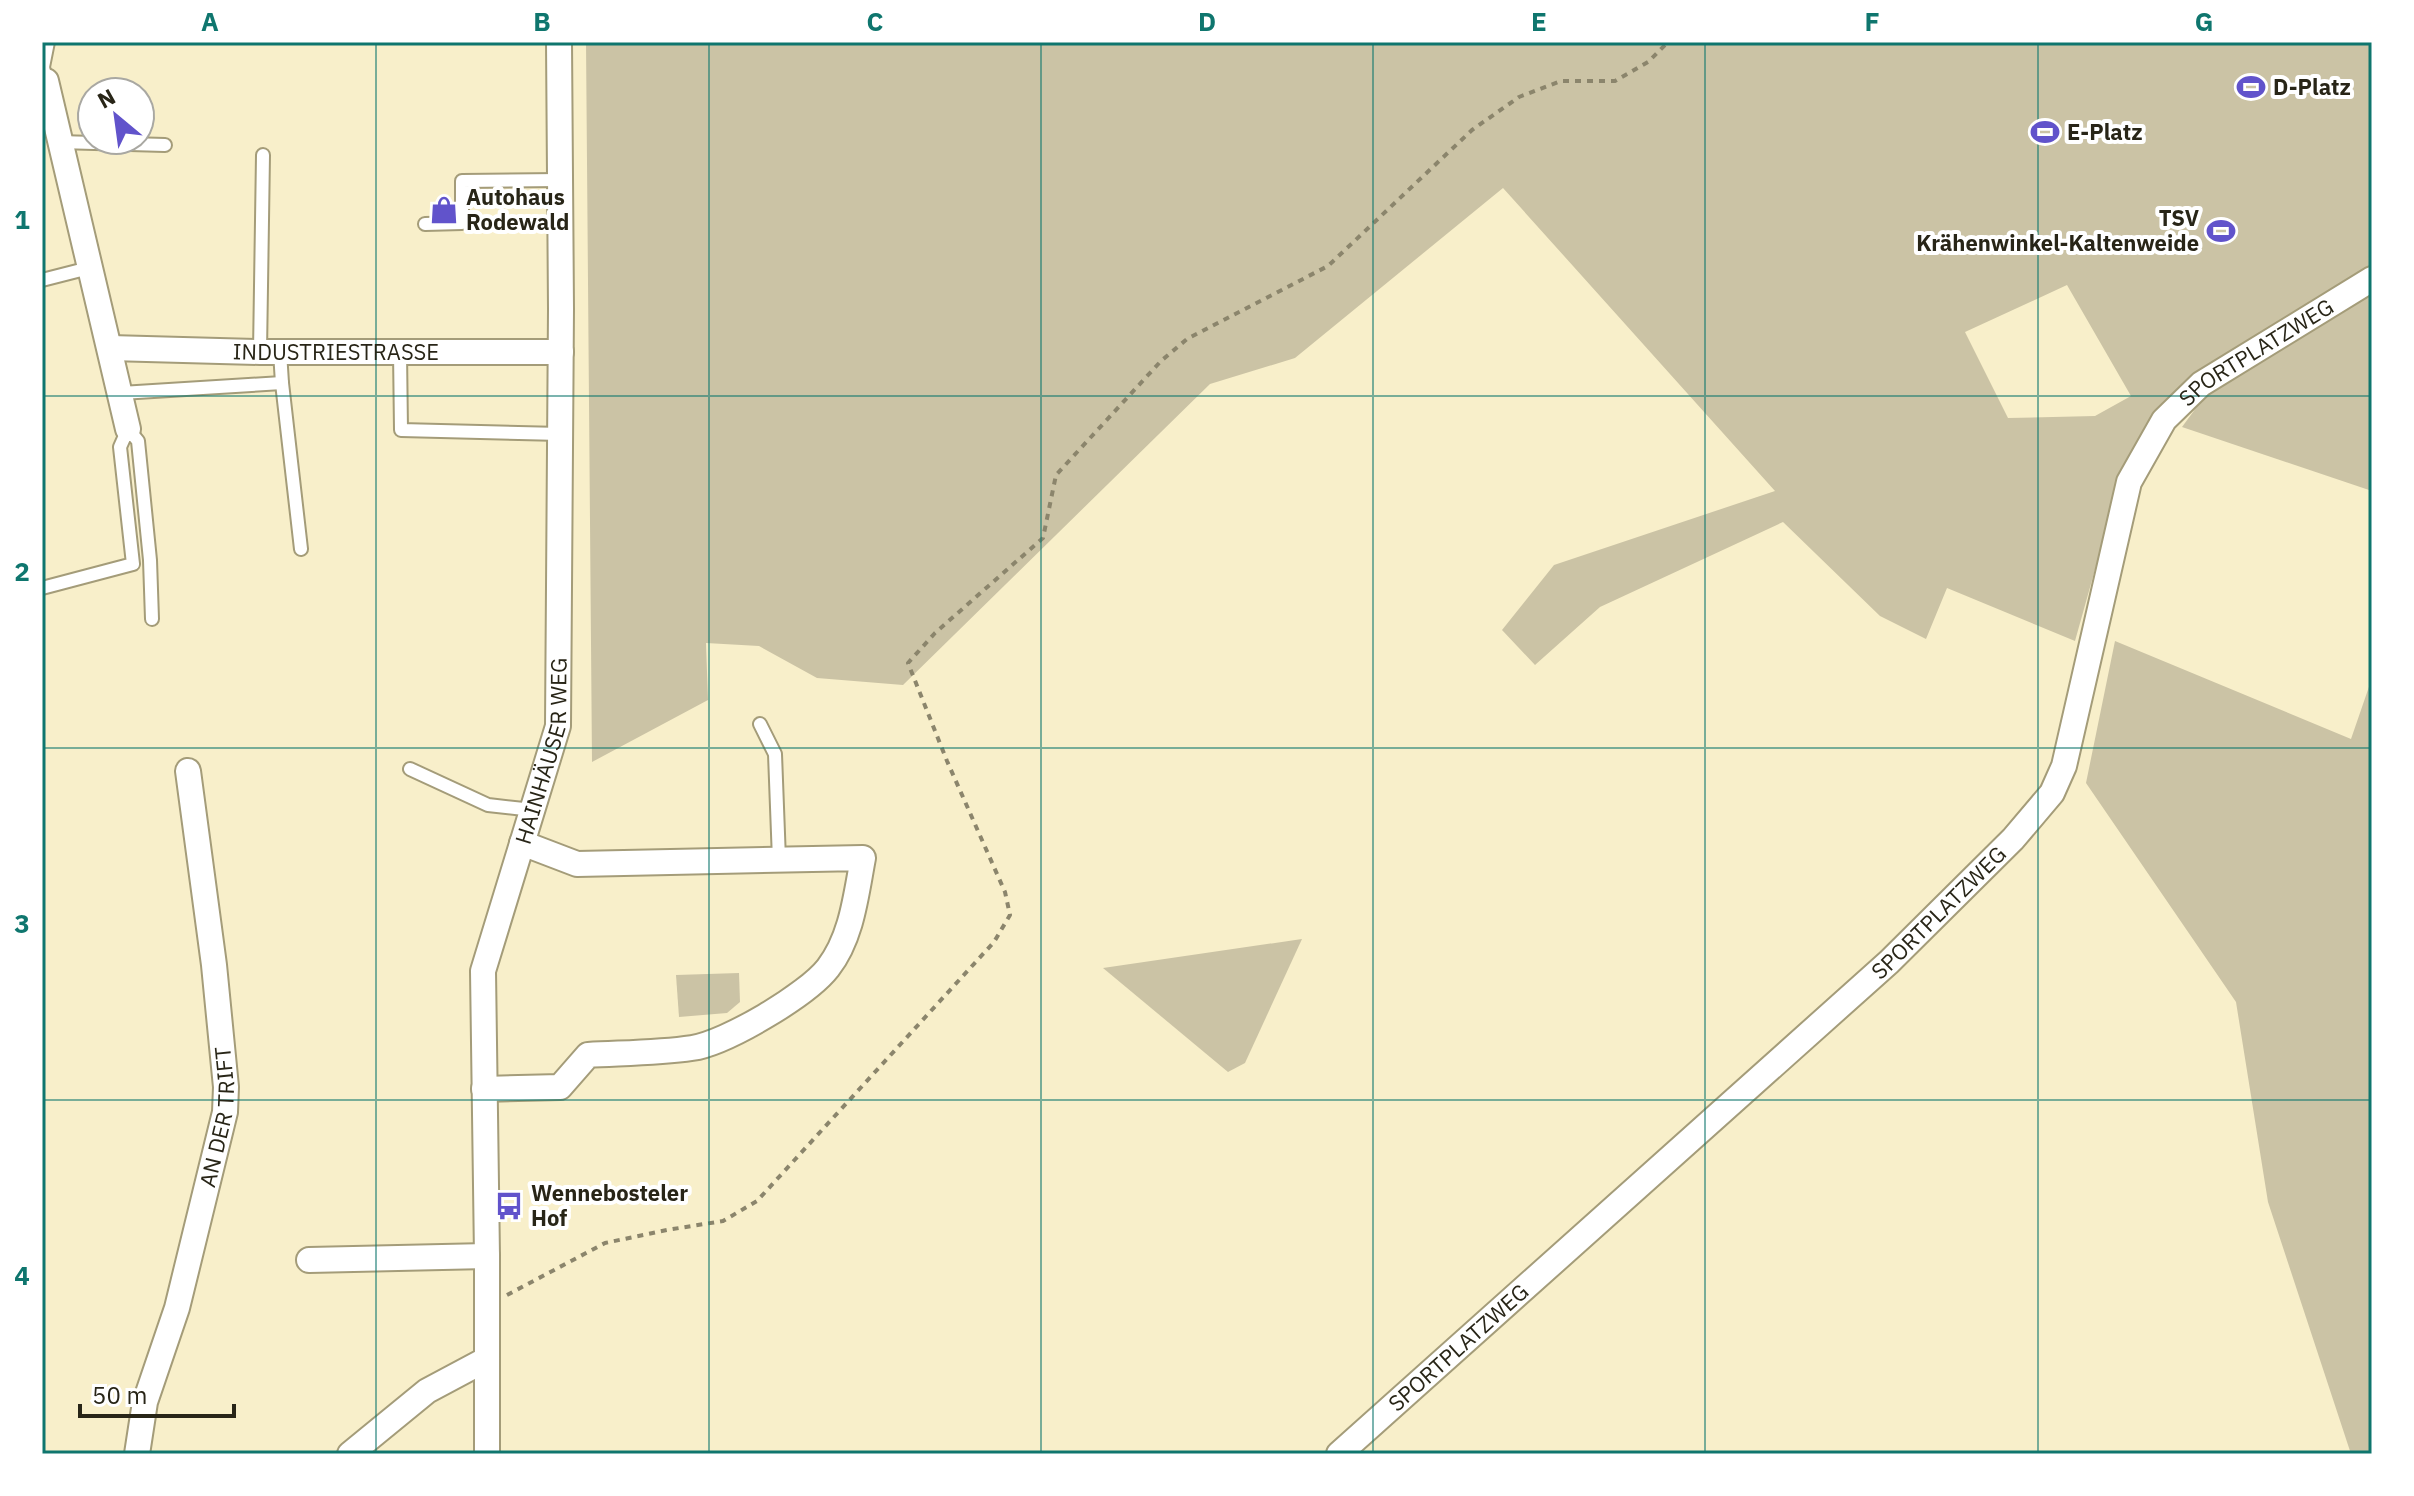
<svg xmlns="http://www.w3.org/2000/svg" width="2414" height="1496" font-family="'IBM Plex Sans',sans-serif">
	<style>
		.green { fill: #cbc3a5; fill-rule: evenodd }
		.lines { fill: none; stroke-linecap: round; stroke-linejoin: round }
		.service-casing { stroke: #a49c79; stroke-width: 16 }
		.minor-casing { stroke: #a49c79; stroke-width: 28 }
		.path { stroke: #8b856c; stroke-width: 4; stroke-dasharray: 6 6; stroke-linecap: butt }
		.service { stroke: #fff; stroke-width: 12 }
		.minor { stroke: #fff; stroke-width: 24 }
		.grid { fill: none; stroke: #0f766e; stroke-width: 2; stroke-opacity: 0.55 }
		.labels { text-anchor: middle; stroke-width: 8; stroke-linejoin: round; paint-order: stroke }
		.poi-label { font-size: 22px; font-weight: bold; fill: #282517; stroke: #fff; text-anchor: start }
		.street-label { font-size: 22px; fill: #282517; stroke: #fff }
		.neatline { fill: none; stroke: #0f766e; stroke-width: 3 }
		.grid-label { font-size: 26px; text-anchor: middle; font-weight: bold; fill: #0f766e }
	</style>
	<rect width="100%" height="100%" fill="#f8efca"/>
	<!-- green -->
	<g class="green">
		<path d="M 586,42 L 2372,42 L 2372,265 L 2188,378 L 2169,400 L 2120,480 L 2075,641 L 1947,588 L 1926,639 L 1880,616 L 1783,522 L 1600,607 L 1535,665 L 1502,630 L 1554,565 L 1775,491 L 1503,188 L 1295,358 L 1210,384 L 903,685 L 817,678 L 759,646 L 706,643 L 708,700 L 592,762 ZM 2067,285 L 2131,396 L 2095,416 L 2008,418 L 1965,332 Z"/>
		<polygon points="2372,290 2372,491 2182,427 2210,389"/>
		<polygon points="2115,641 2351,739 2372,678 2372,1454 2351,1454 2268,1202 2236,1002 2086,783"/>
		<polygon points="1302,939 1245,1063 1228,1072 1103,968"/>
		<polygon points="739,973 740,1002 727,1013 679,1017 676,975"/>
	</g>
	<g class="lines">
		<defs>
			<g id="service">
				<polyline points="46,81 43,67 48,42"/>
				<polyline points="59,142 165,145"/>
				<polyline points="425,224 462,223 462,181 561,180"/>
				<polyline points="42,280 89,268"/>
				<polyline points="260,352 263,155"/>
				<polyline points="280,352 282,383 301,549"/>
				<polyline points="400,352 401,430 561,434"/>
				<polyline points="121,393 282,383"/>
				<polyline points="42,588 133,564 120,447 128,429 138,441 150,560 152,619"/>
				<polyline points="760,724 775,754 779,860"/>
				<polyline points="410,769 488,805 533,810"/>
			</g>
			<g id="minor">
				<polyline points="46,81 128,429"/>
				<path id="s1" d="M 110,348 L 260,352 L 561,352"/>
				<path d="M 484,1089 L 560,1087 L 588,1055 C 622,1053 658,1053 692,1048 C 726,1043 807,995 828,968 C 852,937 856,895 863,858 L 577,864 L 522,843"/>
				<polyline points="309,1260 487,1256"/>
				<path id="s2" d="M 137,1454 L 145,1402 L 177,1308 L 225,1112 L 226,1087 L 214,965 L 188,771"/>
				<polyline points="350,1454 427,1391 487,1359"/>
				<path id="s3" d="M 487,1454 L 487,1256 L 483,971 L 558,726 L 561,309 L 559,42"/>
				<path id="s4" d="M 1339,1454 L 1889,962 L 2013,839 L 2052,793 L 2064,766 L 2129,482 L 2164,420 L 2201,384 L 2372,279"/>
			</g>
		</defs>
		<!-- service casing -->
		<use href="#service" class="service-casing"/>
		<!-- minor casing -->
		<use href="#minor" class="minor-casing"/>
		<!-- path -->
		<polyline class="path" points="507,1295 605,1243 667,1230 723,1221 757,1201 994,942 1010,915 1005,892 947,761 908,663 935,633 1043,538 1056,475 1161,361 1187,339 1328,266 1472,130 1519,97 1561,81 1615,81 1648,62 1668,42"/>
		<!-- service -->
		<use href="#service" class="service"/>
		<!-- minor -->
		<use href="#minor" class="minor"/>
	</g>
	<!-- grid -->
	<path class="grid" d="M 376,42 L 376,1454M 709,42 L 709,1454M 1041,42 L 1041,1454M 1373,42 L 1373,1454M 1705,42 L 1705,1454M 2038,42 L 2038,1454M 42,396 L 2372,396M 42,748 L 2372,748M 42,1100 L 2372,1100"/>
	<!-- icons -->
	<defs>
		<symbol id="stadium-bare" viewBox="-9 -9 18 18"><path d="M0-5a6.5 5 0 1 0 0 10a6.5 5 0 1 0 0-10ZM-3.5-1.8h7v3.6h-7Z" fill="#6153cb" stroke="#fff" stroke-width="2.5" paint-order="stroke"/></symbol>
		<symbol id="shop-bare" viewBox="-9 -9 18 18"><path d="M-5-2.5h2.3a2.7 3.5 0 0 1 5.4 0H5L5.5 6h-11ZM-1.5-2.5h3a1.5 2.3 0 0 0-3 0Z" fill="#6153cb" stroke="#fff" stroke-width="2.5" paint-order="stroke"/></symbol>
		<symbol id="bus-bare" viewBox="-9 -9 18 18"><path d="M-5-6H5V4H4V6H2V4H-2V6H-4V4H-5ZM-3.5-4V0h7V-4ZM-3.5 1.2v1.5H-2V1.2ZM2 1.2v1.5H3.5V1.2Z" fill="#6153cb" stroke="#fff" stroke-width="2.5" paint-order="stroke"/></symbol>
	</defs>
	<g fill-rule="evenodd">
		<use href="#stadium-bare" x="2231" y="67" width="40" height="40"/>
		<use href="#stadium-bare" x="2025" y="112" width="40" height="40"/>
		<use href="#shop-bare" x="424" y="190" width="40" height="40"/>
		<use href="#stadium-bare" x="2201" y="211" width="40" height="40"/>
		<use href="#bus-bare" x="489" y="1186" width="40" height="40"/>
	</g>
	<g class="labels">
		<!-- poi labels -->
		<g class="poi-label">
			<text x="2273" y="95">D-Platz</text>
			<text x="2067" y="140">E-Platz</text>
			<text x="466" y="205">Autohaus<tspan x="466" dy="25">Rodewald</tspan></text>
			<text x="2199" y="226" text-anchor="end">TSV<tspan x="2199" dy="25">Krähenwinkel-Kaltenweide</tspan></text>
			<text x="531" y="1201">Wennebosteler<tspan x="531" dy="25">Hof</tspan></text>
		</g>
		<!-- street labels -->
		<g class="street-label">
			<text dy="8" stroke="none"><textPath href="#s1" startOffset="226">INDUSTRIESTRASSE</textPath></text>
			<text dy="8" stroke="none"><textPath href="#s4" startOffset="1480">SPORTPLATZWEG</textPath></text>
			<text dy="8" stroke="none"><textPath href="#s3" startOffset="712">HAINHÄUSER WEG</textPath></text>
			<text dy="8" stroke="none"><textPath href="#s4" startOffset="808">SPORTPLATZWEG</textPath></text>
			<text dy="8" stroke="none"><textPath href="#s2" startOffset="348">AN DER TRIFT</textPath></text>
			<text dy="8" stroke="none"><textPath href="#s4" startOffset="160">SPORTPLATZWEG</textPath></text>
		</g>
	</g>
	<!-- border -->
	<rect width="2414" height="1496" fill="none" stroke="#ffffff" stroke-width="88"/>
	<!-- north arrow -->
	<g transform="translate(116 116) rotate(331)"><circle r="38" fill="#ffffff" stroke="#a9a8a2" stroke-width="2"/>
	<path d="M0-6L14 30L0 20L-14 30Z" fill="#6153cb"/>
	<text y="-12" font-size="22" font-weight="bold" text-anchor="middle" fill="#282517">N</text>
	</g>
	<!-- scale -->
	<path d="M80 1404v12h154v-12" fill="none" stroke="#282517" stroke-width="4"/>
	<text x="92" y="1404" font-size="24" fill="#282517" stroke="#ffffff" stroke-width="6" paint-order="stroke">50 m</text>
	<rect x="44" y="44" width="2326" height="1408" class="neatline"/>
	<g class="grid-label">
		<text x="210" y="31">A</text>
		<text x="542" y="31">B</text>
		<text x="875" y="31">C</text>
		<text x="1207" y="31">D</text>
		<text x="1539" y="31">E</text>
		<text x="1872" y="31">F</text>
		<text x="2204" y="31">G</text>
		<text x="22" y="229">1</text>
		<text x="22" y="581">2</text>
		<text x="22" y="933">3</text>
		<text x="22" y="1285">4</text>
	</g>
</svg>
